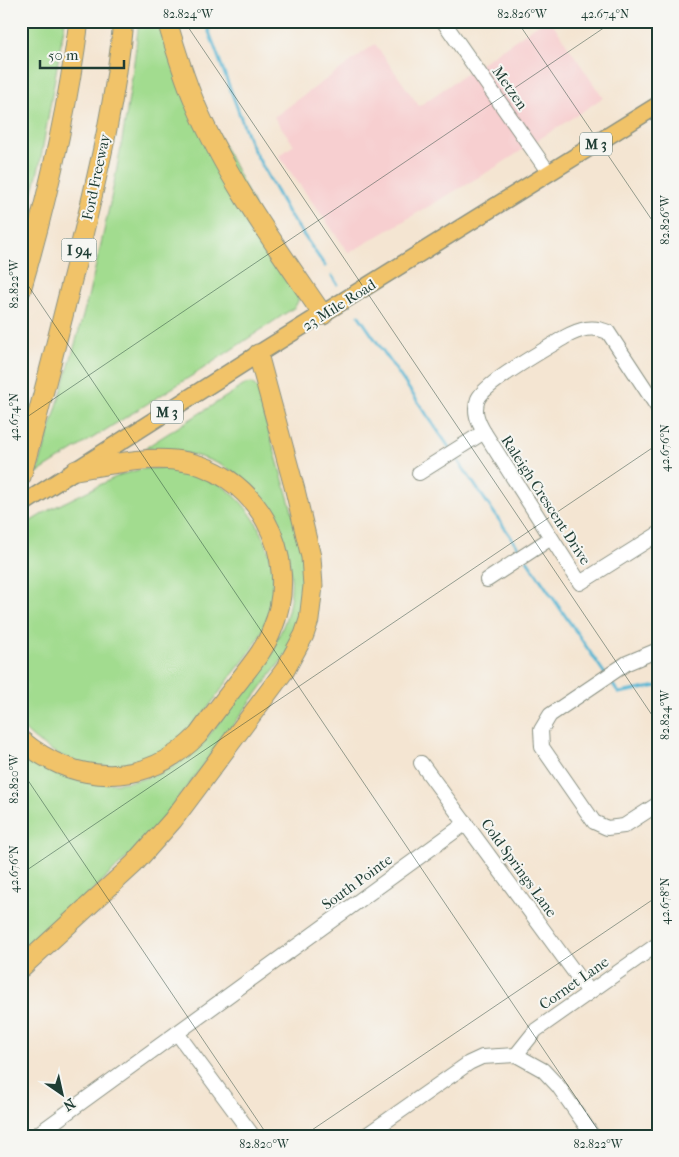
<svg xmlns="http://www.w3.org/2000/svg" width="679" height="1157" font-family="'IM FELL French Canon',serif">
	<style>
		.built { fill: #f7cfd0 }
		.green { fill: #a2dc8f; stroke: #608c62 }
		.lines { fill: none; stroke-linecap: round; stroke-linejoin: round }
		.stream { stroke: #54b5d3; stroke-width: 3 }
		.minor-casing { stroke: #8a9183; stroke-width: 16 }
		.major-casing { stroke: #8a9183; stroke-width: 19 }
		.highway-casing { stroke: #8a9183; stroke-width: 21 }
		.minor { stroke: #fff; stroke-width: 14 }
		.major { stroke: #f1c369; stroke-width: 16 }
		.highway { stroke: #f1c369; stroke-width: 19 }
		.ticks { fill: none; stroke: #1f3d34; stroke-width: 1; stroke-opacity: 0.45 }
		.labels { text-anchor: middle; stroke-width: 4; stroke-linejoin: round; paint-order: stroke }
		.shield { fill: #f6f6f2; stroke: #60746d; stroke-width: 1 }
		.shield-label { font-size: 14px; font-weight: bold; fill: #1f3d34 }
		.street-label { font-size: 15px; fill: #1f3d34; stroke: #f6f6f2 }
		.neatline { fill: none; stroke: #1f3d34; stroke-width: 2 }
		.ticks-label { font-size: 12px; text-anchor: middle; fill: #1f3d34 }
	</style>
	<rect width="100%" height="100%" fill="#f6f6f2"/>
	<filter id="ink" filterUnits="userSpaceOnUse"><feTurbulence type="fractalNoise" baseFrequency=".02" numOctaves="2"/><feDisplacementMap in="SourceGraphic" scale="10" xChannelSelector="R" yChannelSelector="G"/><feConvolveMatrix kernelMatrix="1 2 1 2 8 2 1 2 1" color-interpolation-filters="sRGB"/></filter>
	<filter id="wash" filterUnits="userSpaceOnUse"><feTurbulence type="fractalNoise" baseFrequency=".0096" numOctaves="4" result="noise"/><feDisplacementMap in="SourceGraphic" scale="20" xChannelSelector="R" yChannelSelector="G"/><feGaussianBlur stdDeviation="1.12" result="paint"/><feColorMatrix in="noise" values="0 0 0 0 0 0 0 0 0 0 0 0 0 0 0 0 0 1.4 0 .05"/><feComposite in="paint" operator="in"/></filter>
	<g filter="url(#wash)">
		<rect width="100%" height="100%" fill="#f4e5d2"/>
		<!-- built -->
		<polygon class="built" points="543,21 551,21 603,98 496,167 349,253 279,156 294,145 274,117 375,44 419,106"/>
		<!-- green -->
		<g class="green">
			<polygon points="21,21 65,21 40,163 21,239"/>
			<path d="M 139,21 L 161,21 L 299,294 L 298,301 L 295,307 L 201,370 L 37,473 C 58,402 80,332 97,261 C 116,182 130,102 139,21 Z"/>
			<path d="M 251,383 C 262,388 263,403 264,415 L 300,538 L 304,558 L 303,610 L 288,652 L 149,837 L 21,958 L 21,752 C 69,794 147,794 194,751 C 213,734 226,711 241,691 C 256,669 276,647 285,621 C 305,563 274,490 219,464 C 195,453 171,450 145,448 L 246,384 Z"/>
			<path d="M 159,468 C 175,468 192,471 207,477 C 248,496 276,544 273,589 C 273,598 270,609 267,618 C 261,641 243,661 229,679 C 210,705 193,732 166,750 C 161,753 154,755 149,758 C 105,776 53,762 21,726 L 21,532 L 23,526 L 49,510 L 120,475 L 141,469 Z"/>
		</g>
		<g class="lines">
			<!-- stream -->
			<g class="stream">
				<polyline points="205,21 251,145 287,211 325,266"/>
				<polyline points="332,276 337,284"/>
				<polyline points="359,316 451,450"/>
				<polyline points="454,455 522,553"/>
				<polyline points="527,560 605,674"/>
				<polyline points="609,679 619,693 658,686"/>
			</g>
		</g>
	</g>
	<g filter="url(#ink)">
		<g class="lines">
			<defs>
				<g id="minor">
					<polyline points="443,21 549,173"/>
					<path d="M 658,408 L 608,332 C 592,325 580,329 565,337 C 546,349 486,382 478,399 C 473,411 478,422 484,432 L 580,583 L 658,534"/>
					<polyline points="419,473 484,432"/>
					<polyline points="487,580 551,538"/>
					<polyline points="658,650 627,663 550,715 541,730 542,747 594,822 607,828 624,826 658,804"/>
					<polyline points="421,763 589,992"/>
					<polyline points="177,1033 253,1136"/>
					<polyline points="516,1055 536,1030 658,944"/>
					<polyline points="35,1136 466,823"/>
					<polyline points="365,1136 469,1063 482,1057 516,1055 543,1070 558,1086 593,1136"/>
				</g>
				<polyline id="major" points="21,505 258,354 658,105"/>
				<g id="highway">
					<path d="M 167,21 C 175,48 183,75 194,101 C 226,178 276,246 323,315"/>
					<path d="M 21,290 C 47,201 67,113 79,21"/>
					<path d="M 21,477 C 41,405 59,332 77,260 C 96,181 116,102 123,21"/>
					<path d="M 21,740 C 76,786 146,788 198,735 C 211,717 225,699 239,681 C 251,665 265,649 272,630 C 303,556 256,468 174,460 C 142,457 108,465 76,470"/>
					<polyline points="21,968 134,864 173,820 285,670 304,635 309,620 313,586 311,557 295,490 258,354"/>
				</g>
			</defs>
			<!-- minor casing -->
			<use href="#minor" class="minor-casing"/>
			<!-- major casing -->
			<use href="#major" class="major-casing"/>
			<!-- highway casing -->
			<use href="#highway" class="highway-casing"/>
			<!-- minor -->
			<use href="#minor" class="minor"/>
			<!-- major -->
			<use href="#major" class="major"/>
			<!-- highway -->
			<use href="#highway" class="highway"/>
		</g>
	</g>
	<!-- ticks -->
	<path class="ticks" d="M 184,21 L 658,724M 517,21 L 658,229M 21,275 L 602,1136M 21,421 L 614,21M 21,770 L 268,1136M 21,874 L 658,444M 303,1136 L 658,896"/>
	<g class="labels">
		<!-- shield labels -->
		<g class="shield">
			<rect x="580" y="132.5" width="32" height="23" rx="4"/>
			<rect x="61.5" y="238.5" width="35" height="23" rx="4"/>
			<rect x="151" y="400.5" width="32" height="23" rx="4"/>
		</g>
		<g class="shield-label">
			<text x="596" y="149">M 3</text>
			<text x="79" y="255">I 94</text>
			<text x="167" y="417">M 3</text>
		</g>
		<!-- street labels -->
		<g class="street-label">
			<text transform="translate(510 88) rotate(55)" y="5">Metzen</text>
			<text transform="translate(96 177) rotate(-78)" y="5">Ford Freeway</text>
			<text transform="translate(339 305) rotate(-32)" y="5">23 Mile Road</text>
			<text transform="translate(546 500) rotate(57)" y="5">Raleigh Crescent Drive</text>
			<text transform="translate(519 868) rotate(54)" y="5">Cold Springs Lane</text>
			<text transform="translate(357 882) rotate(-36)" y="5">South Pointe</text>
			<text transform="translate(574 983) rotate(-35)" y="5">Cornet Lane</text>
		</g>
	</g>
	<!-- margin -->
	<rect width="679" height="1157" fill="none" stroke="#f6f6f2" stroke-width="55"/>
	<!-- north arrow -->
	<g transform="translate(62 1094) rotate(146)" stroke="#f6f6f2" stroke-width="4" paint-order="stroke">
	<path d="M0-4L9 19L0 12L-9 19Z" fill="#1f3d34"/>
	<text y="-8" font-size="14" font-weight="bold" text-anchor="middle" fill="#1f3d34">N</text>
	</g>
	<!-- scale -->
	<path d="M40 60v8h84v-8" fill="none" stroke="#1f3d34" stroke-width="2.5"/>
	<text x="48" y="60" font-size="15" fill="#1f3d34" stroke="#f6f6f2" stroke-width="4" paint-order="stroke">50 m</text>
	<rect x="28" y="28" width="624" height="1102" class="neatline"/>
	<g class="ticks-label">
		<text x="188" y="18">82.824°W</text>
		<text x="522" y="18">82.826°W</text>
		<text x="605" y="18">42.674°N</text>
		<text transform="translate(665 220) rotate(-90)" y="4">82.826°W</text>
		<text transform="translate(14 284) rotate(-90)" y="4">82.822°W</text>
		<text transform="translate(14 417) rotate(-90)" y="4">42.674°N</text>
		<text transform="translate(665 448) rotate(-90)" y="4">42.676°N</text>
		<text transform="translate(665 715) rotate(-90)" y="4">82.824°W</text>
		<text transform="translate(14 779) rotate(-90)" y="4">82.820°W</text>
		<text transform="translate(14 869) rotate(-90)" y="4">42.676°N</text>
		<text transform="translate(665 901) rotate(-90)" y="4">42.678°N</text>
		<text x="264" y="1148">82.820°W</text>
		<text x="598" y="1148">82.822°W</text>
	</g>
</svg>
